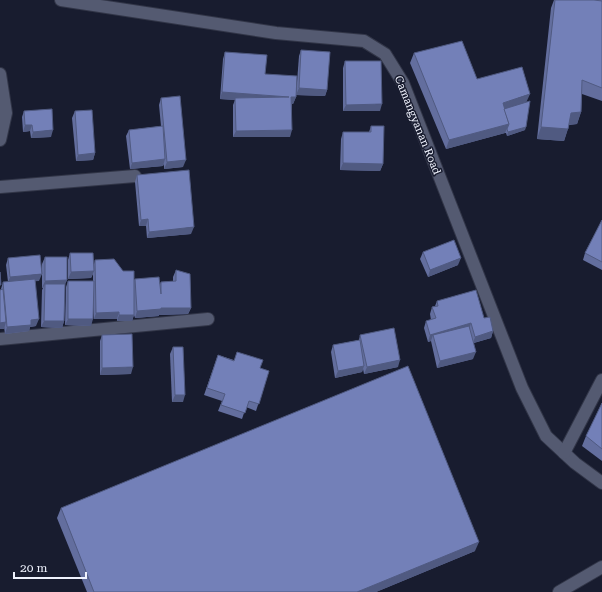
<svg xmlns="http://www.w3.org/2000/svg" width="602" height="592" font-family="'Roboto Serif',serif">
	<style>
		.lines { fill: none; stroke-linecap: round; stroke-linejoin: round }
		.minor-casing { stroke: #323648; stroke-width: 14 }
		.minor { stroke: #545a71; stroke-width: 12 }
		.wall { fill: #636e9e }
		.shaded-wall { fill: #505a81 }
		.building { fill: #7380b8; stroke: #505a81 }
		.labels { text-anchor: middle; stroke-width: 3; stroke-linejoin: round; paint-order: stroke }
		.street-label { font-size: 11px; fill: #eff2fd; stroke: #181c2f }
	</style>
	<rect width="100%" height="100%" fill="#181c2f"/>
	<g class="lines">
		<defs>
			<g id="minor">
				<polyline points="61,0 276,33 364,41 385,54 403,83 522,388 546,436 575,463 602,483"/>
				<polyline points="0,74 6,113 0,140"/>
				<polyline points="0,187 135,176"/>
				<polyline points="0,339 208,319"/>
				<polyline points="564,453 602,380"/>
				<polyline points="559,592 602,567"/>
			</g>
		</defs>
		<!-- minor casing -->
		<use href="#minor" class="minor-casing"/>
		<!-- minor -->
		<use href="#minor" class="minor"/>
	</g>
	<!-- wall -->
	<g class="wall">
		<polygon points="554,0 602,0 602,101 582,94 581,112 577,124 569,125 564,141 537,139 551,8"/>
		<polygon points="301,50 327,90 325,96 296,95 299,56"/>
		<polygon points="225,52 265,74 296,97 293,104 292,104 290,137 233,137 233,105 235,100 220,99 223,59"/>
		<polygon points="414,53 477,79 527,102 525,130 507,136 506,133 505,133 446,149 410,63"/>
		<polygon points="345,61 380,111 343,111 343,68"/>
		<polygon points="161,98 183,167 164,169 164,164 163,166 130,169 126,136 129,130 161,126 159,105"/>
		<polygon points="24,111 51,137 31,138 30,131 23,132 22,117"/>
		<polygon points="75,111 95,153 93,160 76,161 72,118"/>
		<polygon points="371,126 383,164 380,171 340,170 341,139 343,132 369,132"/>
		<polygon points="137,175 191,234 147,238 146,226 139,226 135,182"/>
		<polygon points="602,220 602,270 583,260 585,253"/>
		<polygon points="423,252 458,265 428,277 420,259"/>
		<polygon points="70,253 94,264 95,260 123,271 134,280 135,279 160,284 161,282 173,281 173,277 176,270 191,308 188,314 159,315 159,316 135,318 134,315 132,321 117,321 117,319 94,319 93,302 91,326 65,325 66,287 68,281 93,281 93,274 91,278 68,279 68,260"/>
		<polygon points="45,257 67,280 65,284 64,321 62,328 41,327 42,290 43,288 42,288 42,264"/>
		<polygon points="8,258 39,281 35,281 36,326 30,327 29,331 5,334 4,327 4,329 1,289 3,282 8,282 6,265"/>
		<polygon points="437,301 484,318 493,331 491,338 474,343 473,359 437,368 431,341 428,342 424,328 426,321 431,320 430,314 432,307 435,306"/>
		<polygon points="102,335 131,374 100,375 100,341"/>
		<polygon points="360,335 398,367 364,374 363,369 362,372 335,378 331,352 333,345 359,340"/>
		<polygon points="173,347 183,402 172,402 170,354"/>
		<polygon points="218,355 269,371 256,411 246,407 242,419 218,411 222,401 204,395"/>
		<polygon points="602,403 602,461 582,446 586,436"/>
		<polygon points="61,508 475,551 376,592 87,592 57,518"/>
	</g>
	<!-- shaded-wall -->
	<g class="shaded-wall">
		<polygon points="299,88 327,90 325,96 296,95"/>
		<polygon points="222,92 289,97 235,98 235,100 220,99"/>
		<polygon points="530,94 526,103 501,110 503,103"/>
		<polygon points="291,97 296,97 293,104 289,104"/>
		<polygon points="382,104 380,111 343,111 346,105"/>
		<polygon points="581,112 577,124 567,125 571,113"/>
		<polygon points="509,124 505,133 446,149 449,140"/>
		<polygon points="25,125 32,125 30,131 23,132"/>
		<polygon points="526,127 525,130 507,136 508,132"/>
		<polygon points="541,127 568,129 564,141 537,139"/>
		<polygon points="53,130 51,137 31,138 33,132"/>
		<polygon points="292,130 290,137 233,137 236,131"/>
		<polygon points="95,153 93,160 76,161 78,155"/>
		<polygon points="165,159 163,166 130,169 132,163"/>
		<polygon points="186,160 183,167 164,169 167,162"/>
		<polygon points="343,163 383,164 380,171 340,170"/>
		<polygon points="148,219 146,226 139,226 141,220"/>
		<polygon points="194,227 191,234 147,238 149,232"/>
		<polygon points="461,258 458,265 428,277 430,270"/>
		<polygon points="94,271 91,278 68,279 71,272"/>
		<polygon points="42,274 39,281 8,283 10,277"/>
		<polygon points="67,280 64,287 45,284 43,288 42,288 45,281"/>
		<polygon points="161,308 191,308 188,314 159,315 159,316 135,318 137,311"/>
		<polygon points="119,312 117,319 94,319 96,313"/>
		<polygon points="119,315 134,315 132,321 117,321"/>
		<polygon points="39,319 36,326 30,327 29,331 5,334 7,327 31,320"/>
		<polygon points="68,319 93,319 91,326 65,325"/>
		<polygon points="44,321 64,321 62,328 41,327"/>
		<polygon points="6,322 4,329 0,329 0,323"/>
		<polygon points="471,323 469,330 433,335 431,341 428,342 430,335"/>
		<polygon points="493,331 491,338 473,343 475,337"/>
		<polygon points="476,352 473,359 437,368 440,361"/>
		<polygon points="400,360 398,367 364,374 367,367"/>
		<polygon points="364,366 362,372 335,378 338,371"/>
		<polygon points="133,367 131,374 100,375 102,368"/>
		<polygon points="175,395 185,395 183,402 172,402"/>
		<polygon points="479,542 475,551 376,592 357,592"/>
	</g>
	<!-- building -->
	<g class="building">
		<polygon points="555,0 594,0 602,1 602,88 582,80 581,112 571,113 568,129 541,127"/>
		<polygon points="462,41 477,79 522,67 530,94 503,103 509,124 449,140 414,53"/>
		<polygon points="301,50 330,52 327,90 299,88"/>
		<polygon points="225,52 267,55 265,74 297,76 296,97 291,97 292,130 236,131 235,98 289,97 222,92"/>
		<polygon points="345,61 381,61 382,104 346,105"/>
		<polygon points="180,96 186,160 167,162 161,98"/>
		<polygon points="530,101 526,127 508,132 507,129 509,124 504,109"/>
		<polygon points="52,109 53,130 33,132 32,125 25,125 24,111"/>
		<polygon points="92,110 95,153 78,155 75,111"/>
		<polygon points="163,126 165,159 132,163 129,130"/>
		<polygon points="371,126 384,126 383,164 343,163 343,132 371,132"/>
		<polygon points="189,170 194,227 149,232 148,219 141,220 137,175"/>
		<polygon points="602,220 602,262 585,253"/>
		<polygon points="454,240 461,258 430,270 423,252"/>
		<polygon points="70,253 93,253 94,271 71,272"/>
		<polygon points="40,255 42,274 10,277 8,258"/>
		<polygon points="45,257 67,257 67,280 45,281"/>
		<polygon points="114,259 123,271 134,271 134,315 119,315 119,312 96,313 95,260"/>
		<polygon points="176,270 190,274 191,308 161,308 161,309 137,311 135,279 159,277 161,294 161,282 176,281"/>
		<polygon points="0,272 1,285 0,285"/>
		<polygon points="35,279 39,319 31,320 31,325 7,327 3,282"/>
		<polygon points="68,281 94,281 93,319 68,319"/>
		<polygon points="45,284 65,284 64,321 44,321"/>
		<polygon points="3,289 6,322 0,323 0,290"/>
		<polygon points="476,290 484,318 490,317 493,331 475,337 471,323 430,335 426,321 436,318 432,307 438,306 437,301"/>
		<polygon points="469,326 476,352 440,361 433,335"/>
		<polygon points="394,328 400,360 367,367 360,335"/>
		<polygon points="132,334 133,367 102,368 102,335"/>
		<polygon points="360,340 364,366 338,371 333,345"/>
		<polygon points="173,347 183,347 185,395 175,395"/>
		<polygon points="237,352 263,360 260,368 269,371 259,404 249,401 245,413 221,405 225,394 207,388 218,355 234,361"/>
		<polygon points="408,366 479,542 357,592 94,592 61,508"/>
		<polygon points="602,403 602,449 586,436"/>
	</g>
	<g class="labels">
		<!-- street labels -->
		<g class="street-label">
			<text transform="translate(418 125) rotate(68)" y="4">Camangyanan Road</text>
		</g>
	</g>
	<!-- scale -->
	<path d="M14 572v6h72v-6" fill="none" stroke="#eff2fd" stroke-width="2"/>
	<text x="20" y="572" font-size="12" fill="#eff2fd" stroke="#181c2f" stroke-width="3" paint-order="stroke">20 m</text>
</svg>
